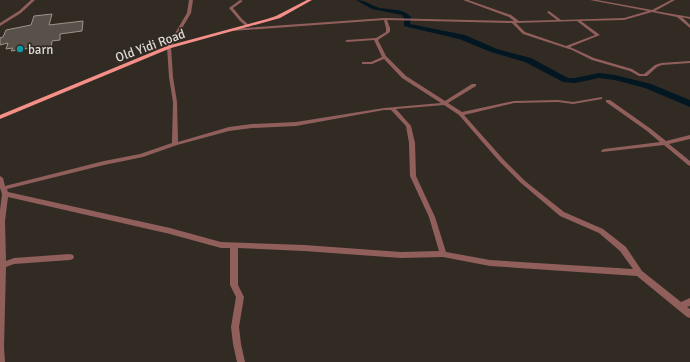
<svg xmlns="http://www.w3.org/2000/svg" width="690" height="362" font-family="Signika,sans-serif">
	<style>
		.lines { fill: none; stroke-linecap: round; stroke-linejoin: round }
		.river { fill: #021722; fill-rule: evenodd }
		.building { fill: #585049; stroke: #9d948c }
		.minor { fill: #915f5b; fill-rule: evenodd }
		.major { fill: #f58f88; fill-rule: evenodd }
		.culture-dot { fill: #0f9aa8; stroke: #322b24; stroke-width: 1.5 }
		.labels { text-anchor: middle; stroke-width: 3.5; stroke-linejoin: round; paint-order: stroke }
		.far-street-label { font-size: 13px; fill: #dfdad6; stroke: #322b24 }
		.far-poi-label { font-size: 13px; fill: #dfdad6; stroke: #322b24; text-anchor: start }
	</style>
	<rect width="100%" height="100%" fill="#322b24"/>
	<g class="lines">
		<!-- river -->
		<path class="river" d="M 356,0 C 365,0 369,4 377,7 C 389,11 402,7 411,17 L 410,24 L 465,35 L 497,49 L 531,58 L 568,78 L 575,78 L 599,73 L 615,75 L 651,84 L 690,100 L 690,107 L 645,88 L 615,80 L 599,78 L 575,83 L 563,82 L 525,62 L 491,52 L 459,39 L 404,26 L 404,18 L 402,15 L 372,9 Z"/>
	</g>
	<!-- building -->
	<polygon class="building" points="52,14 49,25 83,21 82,31 60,34 60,40 52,41 51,48 37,50 37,47 11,51 13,48 6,49 8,43 0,45 0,38 3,37 6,30 31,25 34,16"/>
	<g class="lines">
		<!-- minor -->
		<g class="minor">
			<polygon points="31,0 35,0 21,13 0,26 0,23 19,11"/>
			<path d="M 189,0 L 193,0 L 191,13 L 171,47 L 173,77 L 177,102 L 178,142 L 229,127 L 252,124 L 296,122 L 384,108 L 441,103 L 402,78 L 384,59 L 372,64 L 362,64 L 362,62 L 371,62 L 382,57 L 374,40 L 347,42 L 345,41 L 347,40 L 376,38 L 386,32 L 386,28 L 384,20 L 232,31 L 230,30 L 231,29 L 385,18 L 514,21 L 509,17 L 463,0 L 468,0 L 511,15 L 519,21 L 557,20 L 548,13 L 547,12 L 549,11 L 561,20 L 624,18 L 648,11 L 590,0 L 597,0 L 652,10 L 671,0 L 675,0 L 655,11 L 690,17 L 690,19 L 682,17 L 690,25 L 690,28 L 677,17 L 652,12 L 624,20 L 581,21 L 600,35 L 570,47 L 594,58 L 632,69 L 640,74 L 644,74 L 655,65 L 661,63 L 690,61 L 690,63 L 662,65 L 657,67 L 647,76 L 639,76 L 630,71 L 592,60 L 572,50 L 523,34 L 512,23 L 387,20 L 390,28 L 390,32 L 378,40 L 386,56 L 406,76 L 445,101 L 472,84 L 476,84 L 476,86 L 448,103 L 462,112 L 514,101 L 558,100 L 573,102 L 602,97 L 602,99 L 573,104 L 558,102 L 514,103 L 464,115 L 503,159 L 525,181 L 564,212 L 603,229 L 626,247 L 642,271 L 681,302 L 690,298 L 690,306 L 687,307 L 690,309 L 690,318 L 687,317 L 637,276 L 490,266 L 443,257 L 401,258 L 304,251 L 238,248 L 238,285 L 244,297 L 239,327 L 241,344 L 245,362 L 237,362 L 233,344 L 231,327 L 236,297 L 230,285 L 230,248 L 221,248 L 170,234 L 8,197 L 5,221 L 6,261 L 14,258 L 70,254 L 73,255 L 74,257 L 73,259 L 70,260 L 14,264 L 6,267 L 4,347 L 5,362 L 0,362 L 0,210 L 2,194 L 0,188 L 0,176 L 3,178 L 5,186 L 104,161 L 140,154 L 172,143 L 173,102 L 169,77 L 167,47 L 187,13 ZM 577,21 L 595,35 L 566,46 L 525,32 L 516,23 ZM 444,105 L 459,115 L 499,161 L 521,183 L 560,216 L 599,233 L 620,251 L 633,269 L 490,260 L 446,252 L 435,217 L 416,176 L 415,143 L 411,126 L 396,109 ZM 384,110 L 391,110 L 406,126 L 409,143 L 410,176 L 429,217 L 439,251 L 401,252 L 304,245 L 221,242 L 170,228 L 8,192 L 7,189 L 104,165 L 143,157 L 177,145 L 229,131 L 252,128 L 296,126 Z"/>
			<polygon points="240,0 243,1 233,8 242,19 249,25 249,27 247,27 240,21 229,8"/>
			<polygon points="606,100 610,100 651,129 666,141 690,135 690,139 669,144 690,161 690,166 688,165 664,145 602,152 601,151 602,150 604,149 660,142 647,131 606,102"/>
		</g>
		<!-- major -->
		<polygon class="major" points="307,0 312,0 280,18 171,48 0,119 0,115 167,46 267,19 276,16"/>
	</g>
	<!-- markers -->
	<circle class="culture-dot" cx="20" cy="49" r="4"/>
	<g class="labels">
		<!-- far-street labels -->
		<g class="far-street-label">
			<text transform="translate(150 45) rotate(-20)" y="5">Old Yidi Road</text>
		</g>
		<!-- far-poi labels -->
		<g class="far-poi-label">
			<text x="28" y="54">barn</text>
		</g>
	</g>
</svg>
